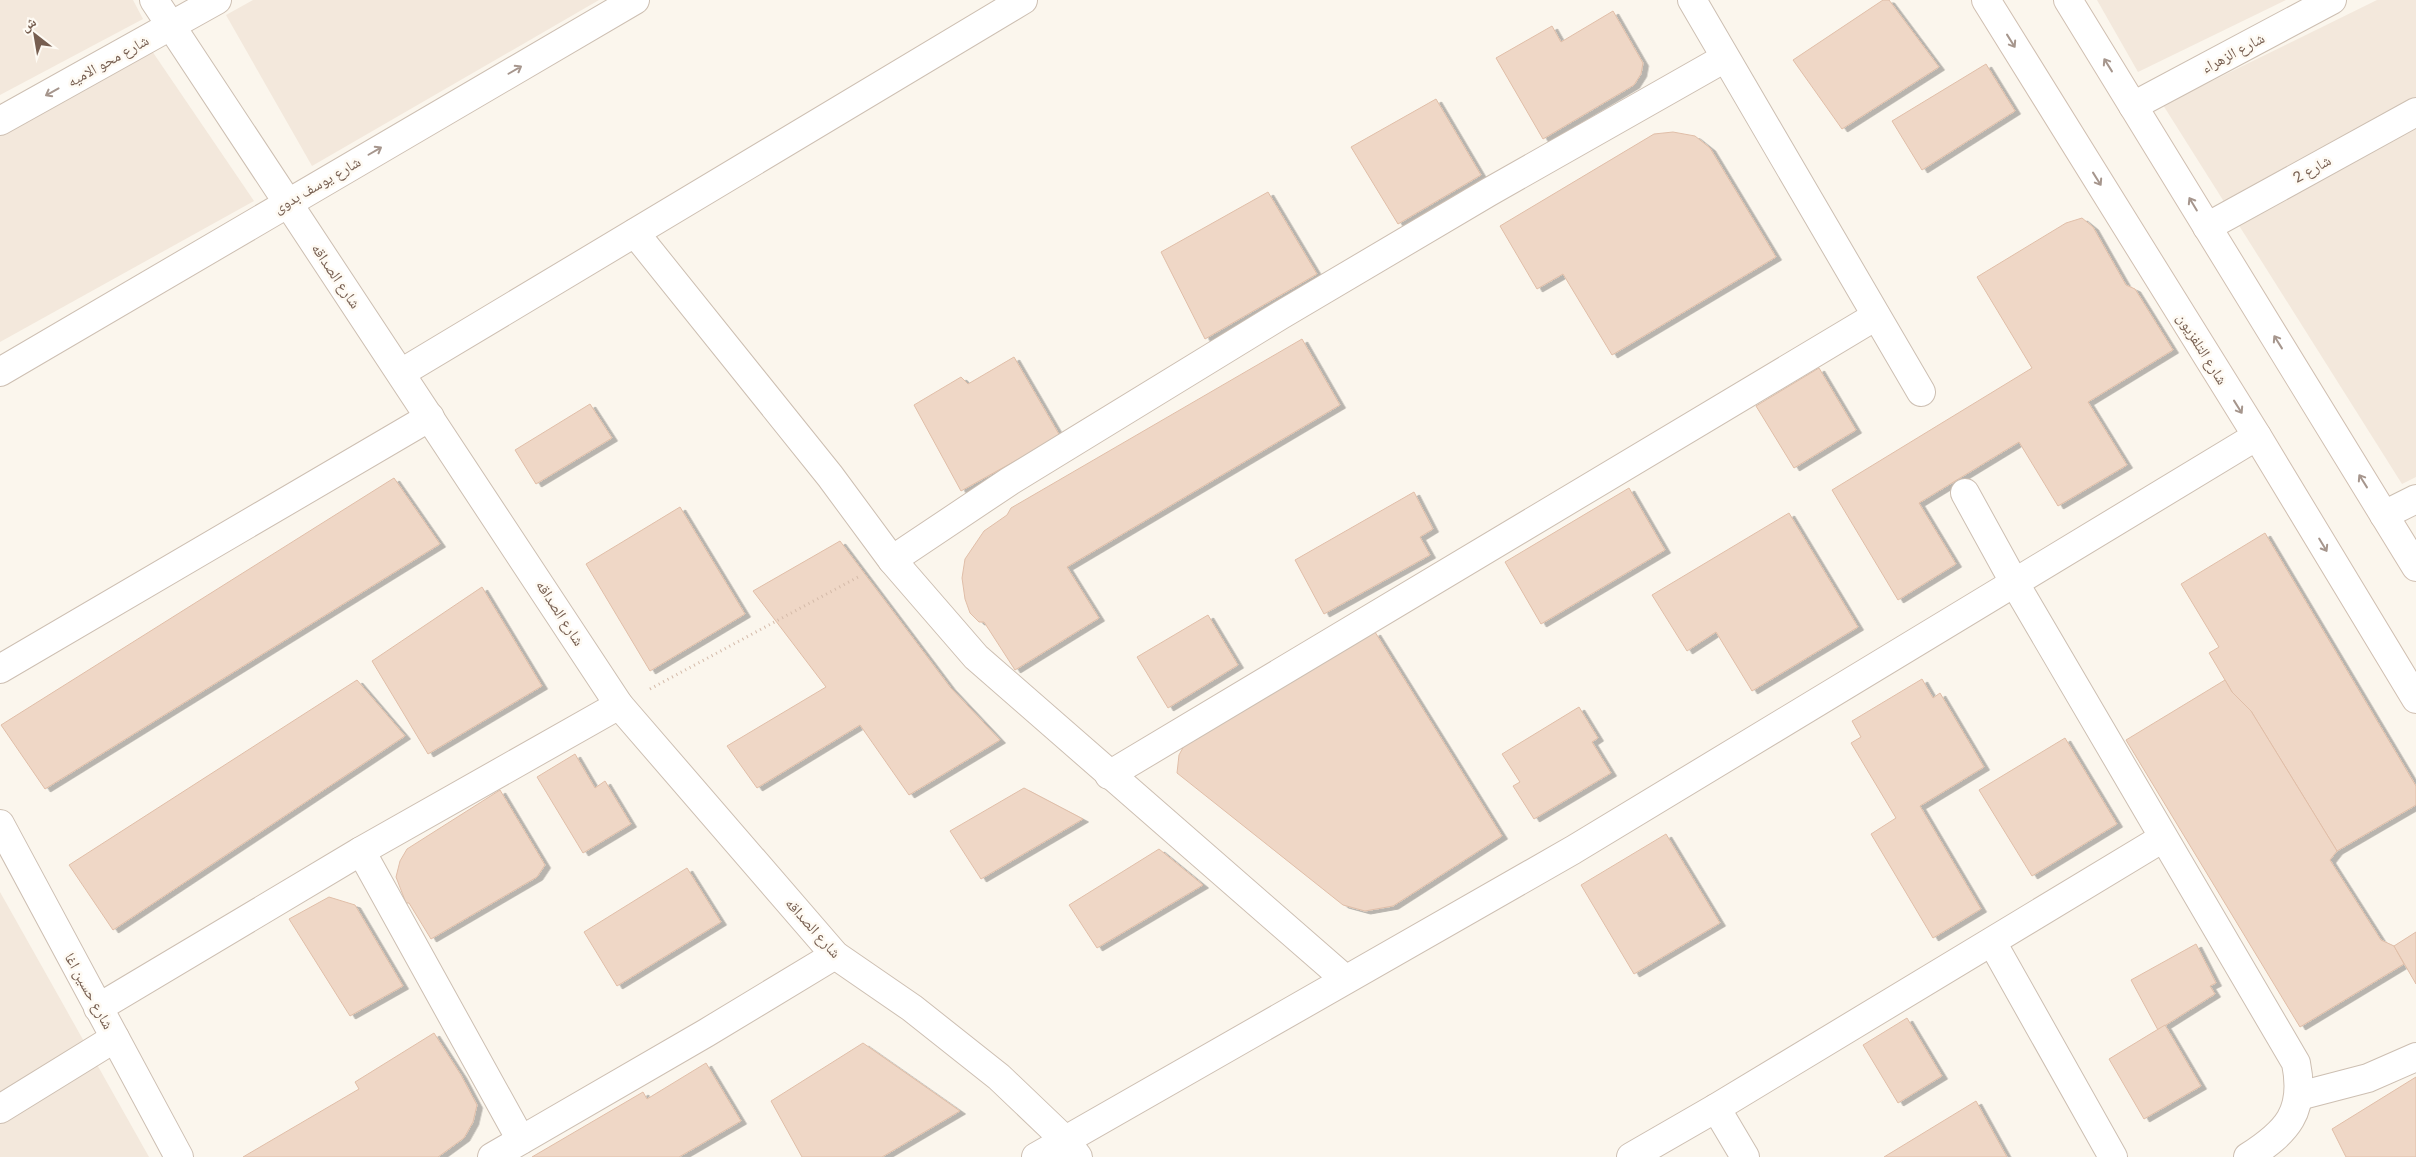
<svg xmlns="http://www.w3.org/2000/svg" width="2416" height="1157" font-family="Roboto,'Noto Naskh Arabic',sans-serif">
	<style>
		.residential { fill: #f3e8dc }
		.building { fill: #efd7c6; stroke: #e0bea8; filter: url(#shadow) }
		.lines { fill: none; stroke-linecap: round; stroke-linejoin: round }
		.minor-casing { stroke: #cdbfb2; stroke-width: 30 }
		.secondary-casing { stroke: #d0bfb1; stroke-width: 30 }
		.path { stroke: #d4baa9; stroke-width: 3; stroke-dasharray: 1 4; stroke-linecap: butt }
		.minor { stroke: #fff; stroke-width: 28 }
		.secondary { stroke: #fff; stroke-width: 28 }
		.oneway { stroke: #a6968d }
		.labels { text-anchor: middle; stroke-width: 5; stroke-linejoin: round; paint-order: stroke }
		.street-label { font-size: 15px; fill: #765e50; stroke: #fefaf3 }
	</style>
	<defs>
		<filter id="shadow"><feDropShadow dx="5.5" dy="3" stdDeviation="0" flood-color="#0004"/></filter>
	</defs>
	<rect width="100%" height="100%" fill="#fbf6ed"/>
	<!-- residential -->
	<g class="residential">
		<polygon points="0,0 133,0 143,19 0,95"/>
		<polygon points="253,0 599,0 312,166 226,15"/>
		<polygon points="2097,0 2286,0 2138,72"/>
		<polygon points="2377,0 2416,0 2416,477 2402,484 2163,105"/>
		<polygon points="152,51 254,201 0,342 0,136"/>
		<polygon points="0,892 149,1157 0,1157"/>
	</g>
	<!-- building -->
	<g class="building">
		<polygon points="1883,0 1889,0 1939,67 1842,129 1793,60"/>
		<polygon points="1613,11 1643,63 1641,74 1634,85 1543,139 1496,58 1552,26 1561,42"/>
		<polygon points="1986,64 2015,111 1922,170 1892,121"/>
		<polygon points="1436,99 1481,175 1398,224 1351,147"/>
		<polygon points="1673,132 1695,136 1710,148 1776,257 1612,355 1563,274 1537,289 1500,226 1654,134"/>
		<polygon points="1268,192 1317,274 1205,339 1161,252"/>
		<polygon points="2082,218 2093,227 2126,285 2135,289 2173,350 2088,402 2127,465 2058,506 2019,442 1919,503 1956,564 1898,600 1832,490 2032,368 1977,277 2066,223"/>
		<polygon points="1302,339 1340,405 1067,567 1099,618 1015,670 984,622 979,622 970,613 965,599 962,578 965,559 984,531 1007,515 1011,508"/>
		<polygon points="1014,357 1060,436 961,491 914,405 961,377 968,384"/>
		<polygon points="1819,368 1856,430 1794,468 1756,406"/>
		<polygon points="590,404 612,438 536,484 515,450"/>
		<polygon points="394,478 440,544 45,789 1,725"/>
		<polygon points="1629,488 1665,550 1541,624 1505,562"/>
		<polygon points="1414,492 1433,529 1420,537 1430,555 1324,614 1295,560"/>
		<polygon points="680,507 745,614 650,671 586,564"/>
		<polygon points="1789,513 1858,627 1752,691 1716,632 1687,651 1652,595"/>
		<polygon points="2265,533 2416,786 2416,805 2337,851 2251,711 2232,692 2225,680 2209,653 2219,647 2181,584"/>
		<polygon points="840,541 950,687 1000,740 909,795 860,725 757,788 727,746 826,687 753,591"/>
		<polygon points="482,587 542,686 428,754 372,661"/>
		<polygon points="1208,615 1238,665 1168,708 1137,657"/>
		<polygon points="1375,632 1502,836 1393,906 1365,911 1343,905 1177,773 1179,755 1185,744"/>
		<polygon points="1922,679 1933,698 1940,693 1984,767 1920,806 1981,909 1933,938 1871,834 1896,818 1851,743 1861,737 1852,721"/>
		<polygon points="357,680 405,736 113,930 69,865"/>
		<polygon points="2225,680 2232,692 2251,711 2337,851 2330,860 2381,940 2394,946 2404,964 2300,1027 2126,740"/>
		<polygon points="1579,707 1598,738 1592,742 1611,773 1534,819 1513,786 1520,782 1502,754"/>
		<polygon points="2065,738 2117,824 2032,876 1979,790"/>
		<polygon points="575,754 595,788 605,781 631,824 583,853 537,777"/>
		<polygon points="1024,788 1083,819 981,879 950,831"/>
		<polygon points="500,790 545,865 537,877 431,939 409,903 406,903 396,877 400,861 407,849"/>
		<polygon points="1666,834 1720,923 1634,974 1581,885"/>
		<polygon points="1159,849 1203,885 1097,948 1069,905"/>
		<polygon points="687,868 721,922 617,986 584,932"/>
		<polygon points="329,897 355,905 403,986 350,1016 289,919"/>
		<polygon points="2416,932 2416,984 2394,946"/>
		<polygon points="2196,944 2216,983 2210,986 2215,994 2158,1030 2131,980"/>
		<polygon points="1907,1018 1942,1076 1898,1103 1863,1045"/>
		<polygon points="2165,1025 2201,1086 2144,1119 2109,1059"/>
		<polygon points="434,1033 461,1075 477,1105 473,1122 464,1138 438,1157 243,1157 359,1089 355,1082"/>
		<polygon points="863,1043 960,1111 882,1157 802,1157 771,1101"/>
		<polygon points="706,1063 741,1121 679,1157 532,1157 643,1092 647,1099"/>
		<polygon points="2416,1077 2416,1157 2346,1157 2332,1129"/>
		<polygon points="1976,1101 2007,1157 1884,1157"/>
	</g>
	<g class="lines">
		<defs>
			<g id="minor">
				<polyline points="154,0 619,705 835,955 912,1008 999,1077 1065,1140 1078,1157"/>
				<polyline points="1692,0 1921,392"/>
				<polyline points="2133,106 2332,0"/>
				<polyline points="0,121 217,0"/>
				<polyline points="2207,227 2416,112"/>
				<polyline points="635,233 830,476 892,560 976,657 1345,979"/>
				<polyline points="0,372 635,0"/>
				<polyline points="401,373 1023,0"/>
				<path d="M 1965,493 L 2014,582 L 2296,1063 C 2306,1112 2287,1132 2248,1157"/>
				<polyline points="2384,515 2416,499"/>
				<polyline points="892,560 1010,481 1281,315 1489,192 1725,58"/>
				<polyline points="0,669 430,417"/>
				<polyline points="1109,775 1876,316"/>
				<polyline points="0,824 179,1157"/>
				<polyline points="361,851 521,1140"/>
				<polyline points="1992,942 2113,1157"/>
				<polyline points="98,1008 361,851 619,705"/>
				<polyline points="2299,1096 2368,1078 2416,1057"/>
				<polyline points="1716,1108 1745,1157"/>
				<polyline points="0,1109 115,1038"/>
				<polyline points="492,1157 706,1033 835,955"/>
				<polyline points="1036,1157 1573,850 2257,436"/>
				<polyline points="1631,1157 1716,1108 2163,838"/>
			</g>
			<g id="secondary">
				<polyline points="1986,0 2257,436 2416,699"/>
				<polyline points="2068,0 2416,567"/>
			</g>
		</defs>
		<!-- minor casing -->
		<use href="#minor" class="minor-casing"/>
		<!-- secondary casing -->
		<use href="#secondary" class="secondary-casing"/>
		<!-- path -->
		<polyline class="path" points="650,689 860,576"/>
		<!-- minor -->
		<use href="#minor" class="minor"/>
		<!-- secondary -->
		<use href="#secondary" class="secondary"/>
	</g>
	<!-- one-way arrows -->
	<defs><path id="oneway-shaft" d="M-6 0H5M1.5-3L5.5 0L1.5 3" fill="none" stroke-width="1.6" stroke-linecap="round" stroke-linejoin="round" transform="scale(1.25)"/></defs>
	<g class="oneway">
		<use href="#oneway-shaft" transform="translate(2011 41) rotate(58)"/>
		<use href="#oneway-shaft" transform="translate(2108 65) rotate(-122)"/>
		<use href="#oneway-shaft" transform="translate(515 70) rotate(-30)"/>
		<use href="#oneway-shaft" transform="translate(52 92) rotate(151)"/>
		<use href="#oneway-shaft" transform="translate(375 151) rotate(-30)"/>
		<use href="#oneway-shaft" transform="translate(2097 179) rotate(58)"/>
		<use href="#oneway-shaft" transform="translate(2193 204) rotate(-121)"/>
		<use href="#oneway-shaft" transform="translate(2278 342) rotate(-122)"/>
		<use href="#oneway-shaft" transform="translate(2238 407) rotate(58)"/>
		<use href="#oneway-shaft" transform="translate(2363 481) rotate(-122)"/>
		<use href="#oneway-shaft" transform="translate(2323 545) rotate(59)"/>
	</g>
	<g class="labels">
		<!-- street labels -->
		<g class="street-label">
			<text transform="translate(2233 53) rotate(-28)" y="5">شارع الزهراء</text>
			<text transform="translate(108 61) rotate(-29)" y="5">شارع محو الاميه</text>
			<text transform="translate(2312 169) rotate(-29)" y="5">شارع 2</text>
			<text transform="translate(317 185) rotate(-30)" y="5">شارع يوسف بدوى</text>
			<text transform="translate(336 276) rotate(56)" y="5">شارع الصداقه</text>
			<text transform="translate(2202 349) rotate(58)" y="5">شارع التلفزيون</text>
			<text transform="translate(560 613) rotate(57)" y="5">شارع الصداقه</text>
			<text transform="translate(813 928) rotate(48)" y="5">شارع الصداقه</text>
			<text transform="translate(89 991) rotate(61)" y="5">شارع حسين اغا</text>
		</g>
	</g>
	<!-- north arrow -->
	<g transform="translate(35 35) rotate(329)" stroke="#fefaf3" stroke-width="4" paint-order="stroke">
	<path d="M0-4L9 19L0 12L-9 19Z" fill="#765e50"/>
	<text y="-8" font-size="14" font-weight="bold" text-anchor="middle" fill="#765e50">ش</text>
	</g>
</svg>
